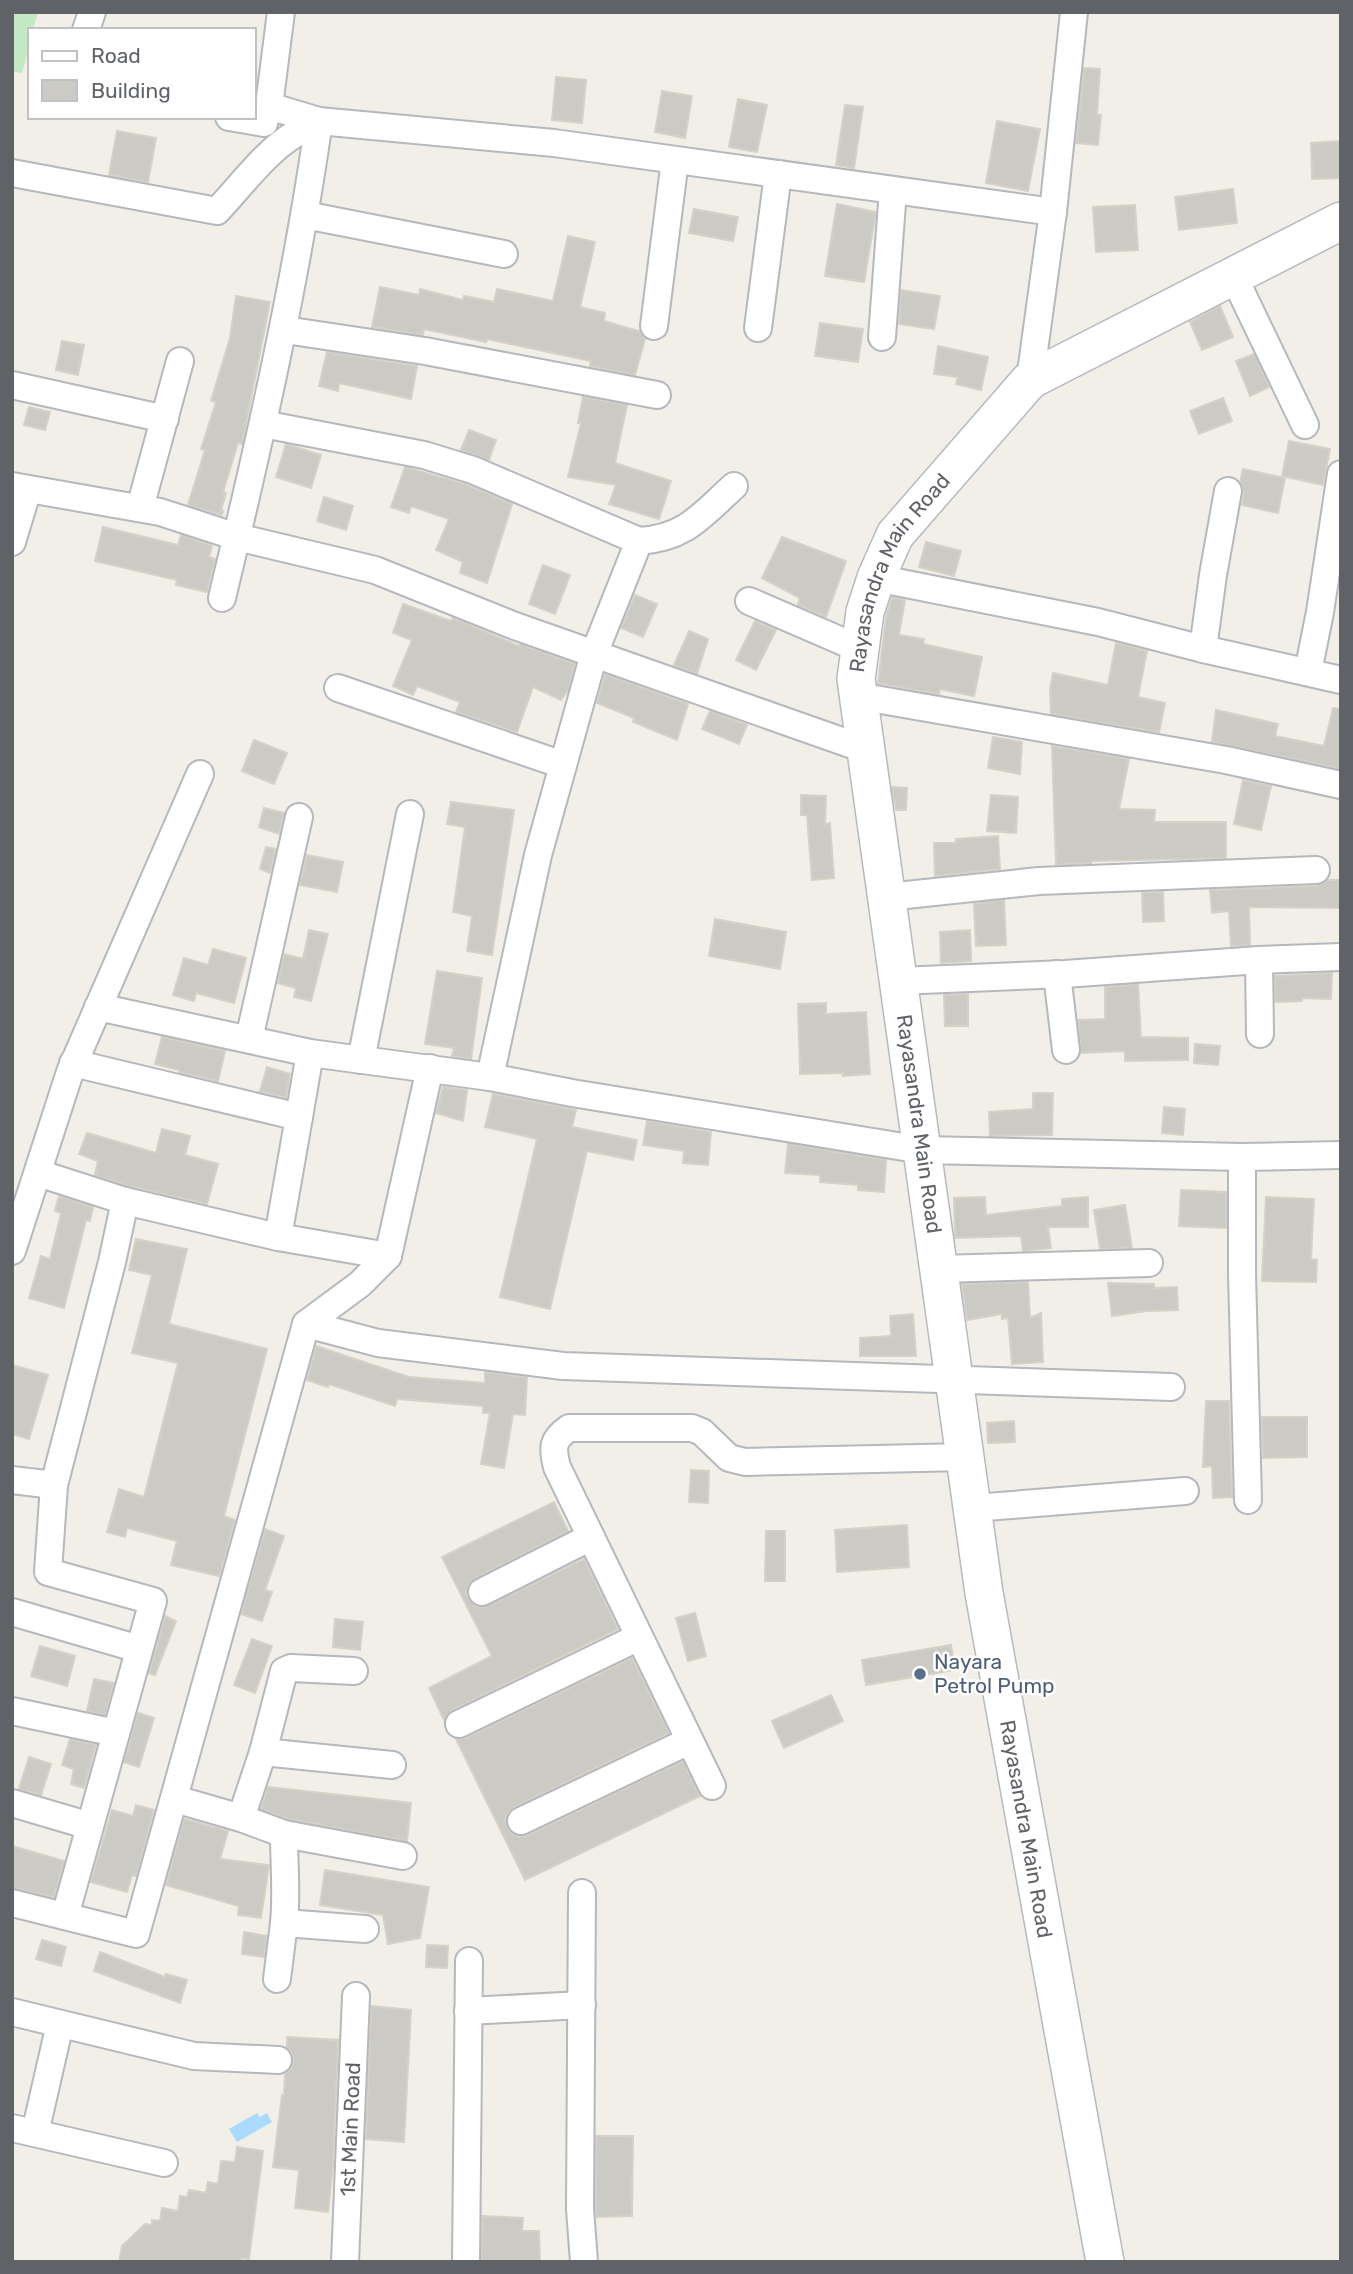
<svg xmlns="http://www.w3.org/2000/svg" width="1353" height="2274" font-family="Rubik,sans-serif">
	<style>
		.green { fill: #c5e8c5 }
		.water { fill: #aadaff }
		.building { fill: #cccac5; stroke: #d6d1c6; stroke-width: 2 }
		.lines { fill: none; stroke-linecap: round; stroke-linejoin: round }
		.street-casing { stroke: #b5b8bc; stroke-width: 30 }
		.secondary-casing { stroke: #b6babf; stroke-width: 40 }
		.street { stroke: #fff; stroke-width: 26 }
		.secondary { stroke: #fff; stroke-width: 37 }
		.service-dot { fill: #5c6f8a; stroke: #fff; stroke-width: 2.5 }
		.labels { text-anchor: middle; stroke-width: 5; stroke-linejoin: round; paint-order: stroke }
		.street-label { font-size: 21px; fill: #5f6368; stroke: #fff }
		.service-label { font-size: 21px; fill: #4e5e75; stroke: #fff; text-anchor: start }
	</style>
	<rect width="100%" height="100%" fill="#f1efe8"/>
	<!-- green -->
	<polygon class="green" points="12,12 38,12 33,30 30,30 30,44 22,73 12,71"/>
	<!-- water -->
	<polygon class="water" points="257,2113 260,2117 267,2113 272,2122 237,2142 229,2129"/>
	<!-- building -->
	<g class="building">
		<polygon points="1084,68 1100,69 1097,115 1101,115 1098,145 1076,143"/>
		<polygon points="556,77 586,80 582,123 552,120"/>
		<polygon points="662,91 692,96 685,138 655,132"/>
		<polygon points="738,99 767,105 757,152 729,147"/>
		<polygon points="845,105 863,107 854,168 836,165"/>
		<polygon points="997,121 1040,129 1028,191 986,183"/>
		<polygon points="117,131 156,138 148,182 109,175"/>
		<polygon points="1341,141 1341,178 1312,179 1311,143"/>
		<polygon points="1233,189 1237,223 1179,230 1175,197"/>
		<polygon points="837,204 876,212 864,282 825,276"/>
		<polygon points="1135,205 1138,250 1096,252 1093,207"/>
		<polygon points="694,209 738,217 733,241 689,233"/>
		<polygon points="568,236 595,242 580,307 605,313 604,321 639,331 645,339 635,375 590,366 591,361 487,339 486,342 424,329 423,335 372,327 380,287 419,295 420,289 463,300 464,296 494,302 497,289 553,301"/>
		<polygon points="901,290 940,296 934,329 899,324"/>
		<polygon points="236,296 270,302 242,444 238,443 223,492 226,493 221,511 223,511 222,515 188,505 205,450 201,449 216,402 211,401 230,338"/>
		<polygon points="1220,306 1233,337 1202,350 1190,322"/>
		<polygon points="820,323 863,329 858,362 815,356"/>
		<polygon points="62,341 84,345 78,375 56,370"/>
		<polygon points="938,346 988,357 981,390 956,384 958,377 934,374"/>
		<polygon points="327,352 417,366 411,399 339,383 338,391 319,386"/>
		<polygon points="1254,354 1269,387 1250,396 1236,361"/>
		<polygon points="583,397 627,405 615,463 671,481 659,519 609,504 616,485 568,477 581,423 578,423"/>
		<polygon points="1223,398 1232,421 1199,434 1190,411"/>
		<polygon points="29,407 50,412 45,430 24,425"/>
		<polygon points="469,430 496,440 489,460 461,450"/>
		<polygon points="1289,441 1330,449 1323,485 1282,476"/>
		<polygon points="286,444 321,455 311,488 276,477"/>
		<polygon points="405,467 468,485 512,504 487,583 460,573 463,562 436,550 449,519 411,506 409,513 391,507"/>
		<polygon points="1243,469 1285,478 1278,513 1242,505 1244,493 1240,482"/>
		<polygon points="324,497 353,506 346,530 317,521"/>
		<polygon points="103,527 178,545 181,535 212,546 209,557 215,559 207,592 176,585 177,580 95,561"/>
		<polygon points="782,537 846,561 826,617 798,605 800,598 762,578"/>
		<polygon points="926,542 961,551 954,576 919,567"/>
		<polygon points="543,565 570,575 555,614 529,604"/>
		<polygon points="635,595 657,604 643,637 621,628"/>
		<polygon points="892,597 905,600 899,635 924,639 923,644 982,657 974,696 940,689 939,694 878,683 886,617"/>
		<polygon points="403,604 451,621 453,618 519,646 520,644 575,664 568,690 561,700 533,687 517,732 456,712 460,702 417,686 413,695 393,686 412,640 393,633"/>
		<polygon points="755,621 776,630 756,670 736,660"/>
		<polygon points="689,631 708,639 697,674 674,665"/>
		<polygon points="1116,643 1147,651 1138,697 1165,703 1159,732 1051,714 1050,689 1053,673 1108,685"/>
		<polygon points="605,674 688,704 677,740 633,722 634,718 597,703"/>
		<polygon points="1333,708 1341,709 1341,769 1212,742 1216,710 1278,724 1275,736 1324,746"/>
		<polygon points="710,711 747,725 739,744 702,729"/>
		<polygon points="993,737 1022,742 1020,774 988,768"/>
		<polygon points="254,740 287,753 274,784 242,771"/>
		<polygon points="1052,746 1129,759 1119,809 1155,810 1154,822 1226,822 1226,858 1091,861 1091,863 1056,865"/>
		<polygon points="1243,780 1271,786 1261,830 1234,824"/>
		<polygon points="892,787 907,788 906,810 896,810"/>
		<polygon points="801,795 826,796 825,824 830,823 834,878 812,880 807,815 801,815"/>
		<polygon points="991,795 1018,797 1016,833 987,831"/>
		<polygon points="451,802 514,810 492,955 467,951 472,916 453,912 465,827 447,824"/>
		<polygon points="264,808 284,813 279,834 259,827"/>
		<polygon points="998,836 1000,869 935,876 934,843 956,843 956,839"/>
		<polygon points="266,847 276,849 270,873 260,869"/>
		<polygon points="307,855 343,862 337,892 300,885"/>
		<polygon points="1328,880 1341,880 1341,908 1249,907 1250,945 1231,946 1229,911 1212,913 1210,890 1317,886"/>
		<polygon points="1163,892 1164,921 1143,922 1142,893"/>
		<polygon points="1004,900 1006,945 976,946 974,904"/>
		<polygon points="715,919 786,932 780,969 709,956"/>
		<polygon points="309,930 328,934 311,1001 294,997 296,988 278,983 284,954 303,959"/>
		<polygon points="970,930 971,961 941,963 940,932"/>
		<polygon points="213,949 246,958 234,1003 196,993 194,1001 173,995 184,958 208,965"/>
		<polygon points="437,971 482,978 471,1059 452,1056 454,1048 425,1044"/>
		<polygon points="1332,973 1331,999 1302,998 1302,1001 1275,1002 1275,976"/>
		<polygon points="1138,984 1141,1037 1188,1038 1188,1060 1125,1061 1125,1051 1081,1053 1078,1020 1105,1019 1105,987"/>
		<polygon points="968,994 968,1026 945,1026 944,995"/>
		<polygon points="826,1003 826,1014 866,1012 870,1074 843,1076 843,1073 800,1074 798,1004"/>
		<polygon points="162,1037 225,1051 218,1081 179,1072 179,1070 155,1064"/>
		<polygon points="1195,1044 1220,1046 1218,1065 1194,1063"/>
		<polygon points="267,1067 290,1074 286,1098 260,1091"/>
		<polygon points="443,1087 467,1090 463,1121 436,1113"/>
		<polygon points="1033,1093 1053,1093 1052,1135 990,1136 989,1112 1033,1109"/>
		<polygon points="493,1094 576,1110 572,1127 637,1140 633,1160 587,1151 550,1309 500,1297 537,1139 485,1127"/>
		<polygon points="1164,1107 1185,1109 1183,1135 1162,1133"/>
		<polygon points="647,1121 711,1132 708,1165 683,1163 684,1151 643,1145"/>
		<polygon points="162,1129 190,1136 185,1155 218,1164 207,1204 129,1186 95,1175 98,1161 79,1154 87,1133 156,1153"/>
		<polygon points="788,1144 886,1160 884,1192 858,1190 858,1185 820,1182 820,1175 785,1173"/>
		<polygon points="1181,1190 1226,1192 1226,1228 1179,1226"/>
		<polygon points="59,1196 93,1207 90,1221 86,1220 64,1308 29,1298 41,1256 50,1259 61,1213 55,1211"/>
		<polygon points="985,1197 986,1215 1062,1206 1062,1199 1088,1197 1088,1227 1048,1227 1051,1248 1026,1251 1023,1251 1021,1236 955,1238 954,1198"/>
		<polygon points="1266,1197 1314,1199 1311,1259 1317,1260 1316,1282 1262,1281"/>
		<polygon points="1125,1205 1132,1248 1100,1249 1094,1210"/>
		<polygon points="136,1239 187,1249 169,1324 267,1349 224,1516 235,1520 219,1576 171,1565 177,1541 127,1528 125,1537 107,1532 119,1489 144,1497 178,1363 132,1353 152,1275 129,1270"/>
		<polygon points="1028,1282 1030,1318 1041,1313 1043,1362 1012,1364 1008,1318 1002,1319 1002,1314 967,1320 962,1284"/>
		<polygon points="1108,1283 1154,1284 1154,1288 1177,1287 1178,1310 1147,1311 1112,1316"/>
		<polygon points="913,1314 916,1356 860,1356 860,1338 891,1336 890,1316"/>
		<polygon points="316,1346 409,1377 485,1383 485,1372 527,1377 525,1415 513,1414 504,1468 481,1464 490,1413 483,1413 483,1406 397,1399 395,1406 329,1384 328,1387 307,1380"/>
		<polygon points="12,1365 48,1375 29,1439 12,1434"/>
		<polygon points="1206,1401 1229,1401 1232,1497 1213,1498 1212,1466 1203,1467"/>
		<polygon points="1262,1417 1307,1417 1307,1457 1263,1458"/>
		<polygon points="1014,1421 1015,1442 988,1443 987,1423"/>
		<polygon points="691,1470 709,1471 708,1503 689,1502"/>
		<polygon points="554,1502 568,1531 475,1578 469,1584 466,1592 468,1598 474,1605 480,1608 488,1606 584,1559 618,1629 452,1710 444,1720 429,1688 492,1656 442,1557"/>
		<polygon points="907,1525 909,1567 837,1572 835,1530"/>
		<polygon points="265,1529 284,1536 265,1590 272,1592 262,1621 241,1614"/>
		<polygon points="766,1531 785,1531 785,1581 765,1581"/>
		<polygon points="695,1613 706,1656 688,1661 676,1618"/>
		<polygon points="165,1616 176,1621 155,1675 149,1673"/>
		<polygon points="335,1619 363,1622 360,1650 333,1647"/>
		<polygon points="252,1639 272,1646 255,1693 234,1685"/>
		<polygon points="951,1645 955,1670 866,1685 862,1660"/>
		<polygon points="40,1646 75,1656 67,1686 31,1676"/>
		<polygon points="632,1658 669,1733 514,1807 508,1812 505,1819 507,1828 512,1834 519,1837 528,1835 683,1761 700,1796 525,1880 456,1739 466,1738"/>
		<polygon points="94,1679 114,1683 105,1715 87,1711"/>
		<polygon points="831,1695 843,1721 784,1748 772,1721"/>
		<polygon points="138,1713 154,1718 139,1767 124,1762"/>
		<polygon points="70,1739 96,1745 84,1788 71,1784 74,1769 62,1765"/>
		<polygon points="29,1757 51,1764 41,1795 19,1789"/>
		<polygon points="268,1787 411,1803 407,1841 288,1819 261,1809"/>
		<polygon points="136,1805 154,1810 136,1876 132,1875 127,1892 91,1882 112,1810 133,1816"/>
		<polygon points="184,1819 228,1831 220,1859 269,1865 261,1918 238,1915 239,1906 166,1885"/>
		<polygon points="12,1846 64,1861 54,1897 12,1888"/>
		<polygon points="325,1870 429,1887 420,1938 388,1944 383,1915 320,1905"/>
		<polygon points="244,1932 267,1936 264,1957 242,1954"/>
		<polygon points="42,1940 66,1947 61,1966 36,1959"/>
		<polygon points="427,1945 448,1946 447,1968 426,1967"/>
		<polygon points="100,1952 165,1977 166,1974 187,1980 180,2003 94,1971"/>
		<polygon points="371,2006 411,2010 404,2142 366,2139"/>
		<polygon points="287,2037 338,2040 333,2167 328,2212 295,2208 299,2170 273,2167 282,2095 284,2096 285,2074 291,2069 294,2061 292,2053 287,2047"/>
		<polygon points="596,2136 633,2136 632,2216 596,2217"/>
		<polygon points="237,2147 263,2151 249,2259 242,2258 241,2262 119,2262 122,2246 145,2224 152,2225 152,2220 160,2221 162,2208 178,2211 180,2196 187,2197 189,2190 206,2193 208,2182 218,2184 221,2161 235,2162"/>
		<polygon points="482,2216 523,2218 522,2231 539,2231 540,2262 482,2262"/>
	</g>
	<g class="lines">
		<defs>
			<g id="street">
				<polyline points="86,30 92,12"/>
				<polyline points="229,117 264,123 269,106 281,12"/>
				<path d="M 12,173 L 217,211 C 240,187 266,151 295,134 C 302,129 311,125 319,121 L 554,143 L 1053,212"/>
				<polyline points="305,215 504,254"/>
				<polyline points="1233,275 1305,425"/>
				<polyline points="654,326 675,160"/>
				<polyline points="758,328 778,174"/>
				<polyline points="285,330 425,351 657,395"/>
				<polyline points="882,337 893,190"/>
				<polyline points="1030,380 1053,212 1074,12"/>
				<polyline points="12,385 165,419"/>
				<polyline points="263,424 424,455 473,470 639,541 594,654 538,855 490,1077"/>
				<polyline points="12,486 160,512 237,537 375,570 515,626 867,750"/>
				<polyline points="140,508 180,361"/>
				<path d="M 639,541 C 686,538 702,515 734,486"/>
				<polyline points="12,542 28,489"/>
				<polyline points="876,578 1098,622 1203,649 1341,680"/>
				<path d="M 222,598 C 260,440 296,282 319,121 L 269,106"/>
				<polyline points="749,601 860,649"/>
				<polyline points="1203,649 1213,575 1228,491"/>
				<polyline points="1308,672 1320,612 1341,474"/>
				<polyline points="338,688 563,765"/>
				<polyline points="858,696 1226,760 1341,785"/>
				<polyline points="887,897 1039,881 1316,870"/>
				<polyline points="1259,960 1260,1034"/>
				<polyline points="1057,974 1066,1050"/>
				<polyline points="898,981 1065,974 1259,960 1341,957"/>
				<polyline points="98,1007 310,1053 490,1077 572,1093 922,1150 1242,1157 1341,1155"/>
				<polyline points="249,1039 299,817"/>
				<polyline points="361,1060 410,814"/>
				<polyline points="73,1063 299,1117 310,1053"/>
				<polyline points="1242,1157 1242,1274 1248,1500"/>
				<polyline points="38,1173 125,1201 278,1237 388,1256 430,1068"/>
				<polyline points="278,1237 299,1117"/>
				<polyline points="12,1251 70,1072 200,774"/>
				<polyline points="939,1269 1149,1263"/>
				<polyline points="306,1324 378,1343 563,1366 1171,1387"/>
				<polyline points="12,1480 54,1485 112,1262 125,1201"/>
				<polyline points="54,1485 48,1572 153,1601 65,1916"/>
				<polyline points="974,1508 1185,1491"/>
				<polyline points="482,1592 591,1537"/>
				<polyline points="12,1612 139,1649"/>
				<polyline points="12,1711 116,1733"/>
				<polyline points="459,1724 639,1637"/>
				<polyline points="263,1752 392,1765"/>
				<path d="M 712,1786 L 557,1467 C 552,1447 552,1440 569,1428 L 692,1428 L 702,1432 L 729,1458 L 745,1462 L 966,1457"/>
				<polyline points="175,1799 241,1818 284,1834 403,1856"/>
				<polyline points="12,1803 90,1826"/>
				<polyline points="241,1818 263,1752 284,1671 291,1668 354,1671"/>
				<polyline points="521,1821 689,1741"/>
				<path d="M 284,1834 C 284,1864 287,1893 284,1923 L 365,1929"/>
				<polyline points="582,1893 580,2209 584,2262"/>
				<polyline points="12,1903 136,1934 306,1324 360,1284 388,1256"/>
				<polyline points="277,1979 284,1923"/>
				<polyline points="468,2011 582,2005"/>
				<polyline points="12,2012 194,2056 278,2060"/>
				<polyline points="12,2128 164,2163"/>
				<polyline points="35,2133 60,2024"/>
				<path id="s1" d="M 345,2262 L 356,1996"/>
				<polyline points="466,2262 469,1961"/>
			</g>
			<g id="secondary">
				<path id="s2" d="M 1105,2262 L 984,1593 L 856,679 L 865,612 L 876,578 L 895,535 L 1030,380 L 1341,221"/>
			</g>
		</defs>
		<!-- street casing -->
		<use href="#street" class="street-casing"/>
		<!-- secondary casing -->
		<use href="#secondary" class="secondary-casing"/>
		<!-- street -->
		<use href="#street" class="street"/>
		<!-- secondary -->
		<use href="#secondary" class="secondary"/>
	</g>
	<!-- markers -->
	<circle class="service-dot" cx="920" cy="1674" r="7"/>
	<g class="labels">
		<!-- street labels -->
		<g class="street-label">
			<text dy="7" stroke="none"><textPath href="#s2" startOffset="1720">Rayasandra Main Road</textPath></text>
			<text transform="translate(919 1124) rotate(82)" y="7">Rayasandra Main Road</text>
			<text transform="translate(1026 1829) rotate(80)" y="7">Rayasandra Main Road</text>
			<text dy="7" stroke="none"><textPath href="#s1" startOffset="133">1st Main Road</textPath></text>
		</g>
		<!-- service labels -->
		<g class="service-label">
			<text x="934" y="1669">Nayara<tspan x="934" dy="24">Petrol Pump</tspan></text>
		</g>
	</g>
	<!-- border -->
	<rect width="1353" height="2274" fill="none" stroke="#5f6368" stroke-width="28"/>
	<!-- legend -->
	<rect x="28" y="28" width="228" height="91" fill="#ffffff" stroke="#bfc1c3" stroke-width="2"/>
	<rect x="42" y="51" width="35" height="10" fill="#ffffff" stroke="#bfc1c3" stroke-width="2"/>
	<text x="91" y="63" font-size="21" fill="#5f6368">Road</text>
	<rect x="42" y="80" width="35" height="21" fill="#cccac5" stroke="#bfc1c3" stroke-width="2"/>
	<text x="91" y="98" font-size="21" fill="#5f6368">Building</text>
</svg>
